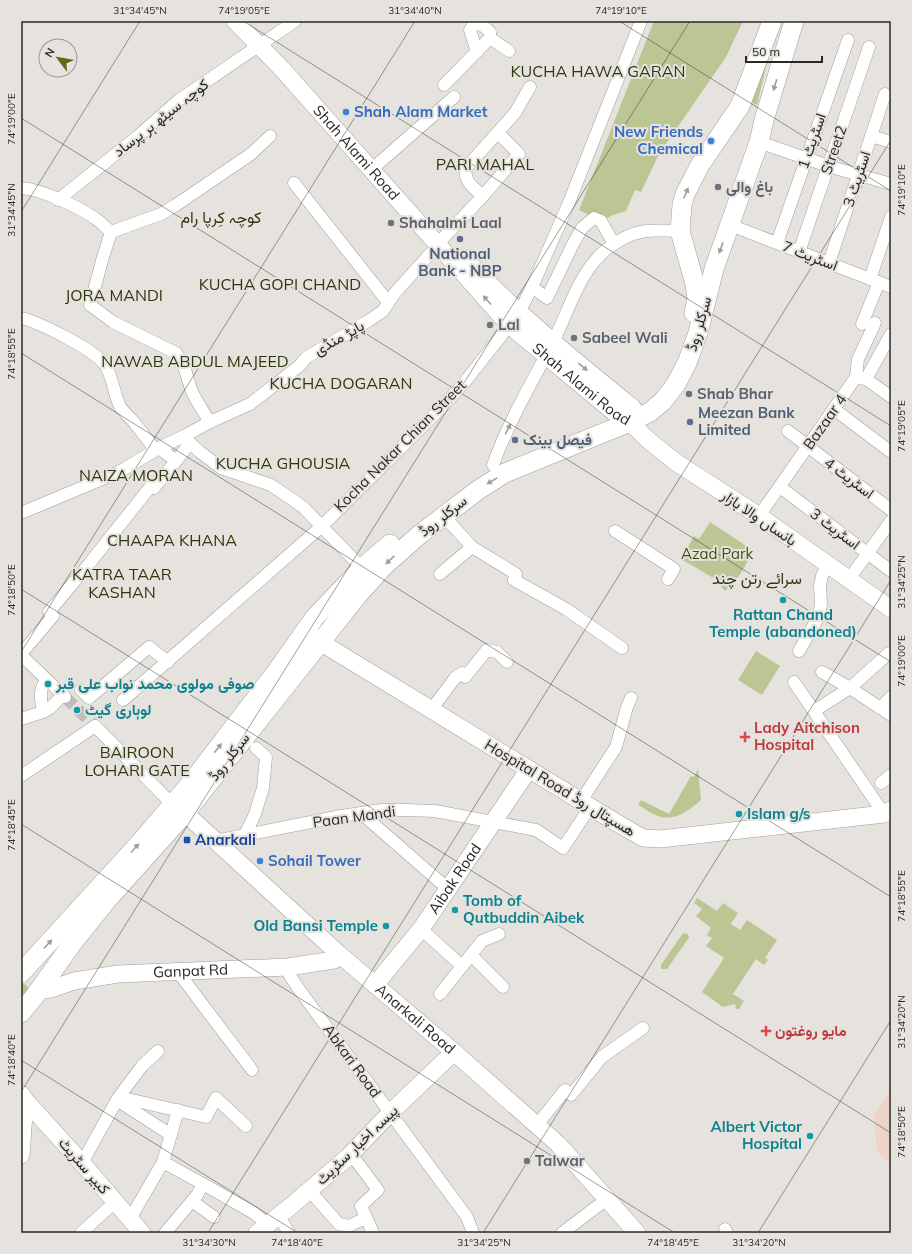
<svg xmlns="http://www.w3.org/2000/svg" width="912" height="1254" font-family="Mulish,Vazirmatn,sans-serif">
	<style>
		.education { fill: #ecd4ca }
		.green { fill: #bcc694 }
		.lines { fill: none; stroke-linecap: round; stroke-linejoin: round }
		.street-tunnel { stroke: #c0beb9; stroke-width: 12; stroke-dasharray: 12 6; stroke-linecap: butt }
		.street-casing { stroke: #a29f9a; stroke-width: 13 }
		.secondary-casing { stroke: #a29f9a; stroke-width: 18 }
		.primary-casing { stroke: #a29f9a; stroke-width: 20 }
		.street { stroke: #fff; stroke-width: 12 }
		.secondary { stroke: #fff; stroke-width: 17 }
		.primary { stroke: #fff; stroke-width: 19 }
		.oneway { fill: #9f9e9d }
		.ticks { fill: none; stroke: #292826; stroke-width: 1; stroke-opacity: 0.45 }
		.shop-dot { fill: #3f7fe0; stroke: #e6e3de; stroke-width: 1.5 }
		.worship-dot { fill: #6b7280; stroke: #e6e3de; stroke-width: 1.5 }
		.service-dot { fill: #5c6f8a; stroke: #e6e3de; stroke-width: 1.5 }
		.culture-dot { fill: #0f9aa8; stroke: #e6e3de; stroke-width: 1.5 }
		.health-dot { fill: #e0444e; stroke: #e6e3de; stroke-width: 1.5 }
		.transit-dot { fill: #1a4fb4; stroke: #e6e3de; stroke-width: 1.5 }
		.labels { text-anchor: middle; stroke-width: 4; stroke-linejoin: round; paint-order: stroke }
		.shop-label { font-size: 15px; font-weight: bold; fill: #366cbe; stroke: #e6e3de; text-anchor: start }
		.street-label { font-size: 15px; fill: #292826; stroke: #e6e3de }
		.worship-label { font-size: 15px; font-weight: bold; fill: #5b616d; stroke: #e6e3de; text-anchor: start }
		.service-label { font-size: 15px; font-weight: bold; fill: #4e5e75; stroke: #e6e3de; text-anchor: start }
		.park-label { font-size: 15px; fill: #444c14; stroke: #e6e3de }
		.culture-label { font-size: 15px; font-weight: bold; fill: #0d838f; stroke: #e6e3de; text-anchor: start }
		.health-label { font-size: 15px; font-weight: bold; fill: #be3a42; stroke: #e6e3de; text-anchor: start }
		.transit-label { font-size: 15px; font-weight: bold; fill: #164399; stroke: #e6e3de; text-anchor: start }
		.neighbourhood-label { font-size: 16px; fill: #2f3710; stroke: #e6e3de }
		.neatline { fill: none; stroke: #292826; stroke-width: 1.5 }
		.ticks-label { font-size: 10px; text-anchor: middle; fill: #292826 }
	</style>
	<rect width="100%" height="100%" fill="#e6e3de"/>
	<!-- education -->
	<polygon class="education" points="891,1089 891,1166 877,1151 874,1115"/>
	<!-- green -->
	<g class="green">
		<polygon points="654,21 743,21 726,57 659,154 641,192 635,190 626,211 613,215 601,221 579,210"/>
		<polygon points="776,21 782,21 766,67 757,105 747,101"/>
		<polygon points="710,522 754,551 739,576 725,591 715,579 681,559 694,536 699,539"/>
		<polygon points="756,651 780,666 762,695 738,680"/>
		<path d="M 698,769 L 701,800 C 691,809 676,821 661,817 C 653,815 645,809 638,805 L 641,800 L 669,814 L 691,776 L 694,777 Z"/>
		<polygon points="697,898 717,911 723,903 738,913 731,924 740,930 747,920 777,940 765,958 768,960 764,965 756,959 733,994 744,1001 739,1009 736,1009 735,1004 723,1007 702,992 724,958 706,946 712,938 707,935 711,928 696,916 702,909 694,903"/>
		<polygon points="683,933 688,934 689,937 688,939 667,969 661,969 661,965"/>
		<polygon points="21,983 26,985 30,989 21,1007"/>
	</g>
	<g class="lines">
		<!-- street-tunnel -->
		<polyline class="street-tunnel" points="65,697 95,726"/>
		<defs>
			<g id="street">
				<polyline points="477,52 470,30 474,24 482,25 490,32 490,38"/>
				<polyline points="444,85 490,38 509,51"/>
				<polyline points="871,136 891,142"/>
				<polyline points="759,142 828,166 891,184"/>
				<polyline points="379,163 454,97"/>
				<polyline points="294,183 388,302"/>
				<path d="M 21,188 C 41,189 79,207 96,219 C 102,223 106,228 111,232"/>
				<path d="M 483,196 C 474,188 463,181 466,168 L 515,113 L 530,87"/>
				<polyline points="58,200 137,137 179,100 295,21"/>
				<polyline points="730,225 891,287"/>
				<path d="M 111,232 L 103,257 L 90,305 L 113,322 L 176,353 C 186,366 186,375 191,389 C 195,400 204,412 210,422"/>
				<polyline points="111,232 161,214 176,205 251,154 270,136"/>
				<polyline points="777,243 848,40"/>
				<polyline points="799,252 869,47"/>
				<polyline points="829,263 885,94"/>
				<polyline points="870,279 891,217"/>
				<polyline points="532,287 547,298 572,246 582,228 594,218 601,221 614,244"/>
				<path d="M 21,318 C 39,322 95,350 105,365 C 114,378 113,395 121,408 C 124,412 129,417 133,421 C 141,431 148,440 155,450"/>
				<polyline points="862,324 879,282"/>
				<polyline points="856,377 858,359 875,323"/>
				<polyline points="866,379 891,397"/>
				<polyline points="834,409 891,452"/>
				<polyline points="788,431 891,510"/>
				<polyline points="184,436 210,422 250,404 298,367 307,357 368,321 383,311 394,294 438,245 445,236 483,196 519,154 498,133"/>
				<polyline points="190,443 200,452 221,468 271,485 303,507 362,568"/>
				<path d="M 493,465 C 508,423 531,384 552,344 C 569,312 579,268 611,246 C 636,228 651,230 680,231"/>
				<polyline points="780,487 891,571"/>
				<polyline points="21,513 119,472 159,448 184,436 190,443 176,461 159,448"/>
				<polyline points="443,515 472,547 516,574 514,580 566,609 622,648"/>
				<polyline points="759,516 856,377 866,379 891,334"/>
				<polyline points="615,531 674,569 668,579"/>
				<polyline points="440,574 472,547"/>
				<polyline points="849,579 891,521"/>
				<polyline points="799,651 819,616 821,604 820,585 822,576 827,565"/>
				<polyline points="21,654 53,616 49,612 89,564 151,486 154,488 176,461"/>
				<polyline points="21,655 65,697"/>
				<polyline points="822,672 850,688 891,715"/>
				<polyline points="794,682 884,814"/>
				<polyline points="81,690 89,698 149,647 168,662"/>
				<polyline points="123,700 322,526 444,405 464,383 519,313 532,287 568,205 641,21"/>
				<polyline points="880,708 891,697"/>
				<polyline points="431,710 455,678 462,673 465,677 487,650 497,652 507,662"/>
				<polyline points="814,711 850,688 889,653"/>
				<polyline points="43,712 50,708 63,695"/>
				<path d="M 21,719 L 43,712 C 41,700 38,689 47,680"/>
				<polyline points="21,776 95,726 173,805"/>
				<polyline points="881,783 891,775"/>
				<polyline points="581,801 616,747 627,707 631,698"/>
				<polyline points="361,813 448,889"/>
				<polyline points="245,835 255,814 263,788 266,757 256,748"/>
				<polyline points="215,841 341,816 382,810 406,810 435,811 536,830 563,848 590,807"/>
				<polyline points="421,929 462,966"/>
				<polyline points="471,955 503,987"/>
				<polyline points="288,967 289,974 298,988 467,1217 473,1233"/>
				<polyline points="178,972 252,1070"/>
				<polyline points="440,994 482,941 499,934"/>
				<polyline points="119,1097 206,1117 216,1098 246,1126"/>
				<polyline points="117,1100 171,1135"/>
				<polyline points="537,1125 565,1090 571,1095 602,1057 643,1028"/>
				<polyline points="351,1154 378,1190 361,1206 373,1233"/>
				<polyline points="163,1162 203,1184 197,1195 165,1233"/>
				<polyline points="82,1163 118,1098 142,1066 158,1051"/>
				<polyline points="203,1184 254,1213 268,1225"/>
				<polyline points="309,1190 339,1224 349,1226 365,1218"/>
				<polyline points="192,1201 214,1217"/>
				<polyline points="279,1216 289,1233"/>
				<polyline points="130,1219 163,1162 178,1110"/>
				<polyline points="725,1229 727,1233"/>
				<polyline points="81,1233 115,1202"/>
				<polyline points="562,1233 607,1199"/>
			</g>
			<g id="secondary">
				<path id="s1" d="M 235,21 L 283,70 L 509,325 L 616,414 L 630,422 L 648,440 L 677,463 L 759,516 L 891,609"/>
				<path d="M 464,258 C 516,313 574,360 633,408 L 630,422"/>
				<polyline points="309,634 330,648 617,823 643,838 660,839 884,814 891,810"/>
				<path id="s2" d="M 185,813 L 340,955 L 454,1052 L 558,1144 L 637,1233"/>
				<path id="s3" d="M 375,985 L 421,929 L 529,769"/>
				<path id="s4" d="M 41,988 L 46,990 L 51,989 L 74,981 L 118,974 L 288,967 L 334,960 L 340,955"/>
				<polyline points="25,1100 82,1163 142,1233"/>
				<polyline points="21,1155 25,1100 21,1094"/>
				<polyline points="257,1233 291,1206 348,1157 390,1113 454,1052"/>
			</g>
			<g id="primary">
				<polyline points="694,313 697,298 695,284 680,231 682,205 685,194 700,165 740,106 772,21"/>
				<polyline points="21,973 138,845 191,783 276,672 315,617 362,568 390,544"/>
				<polyline points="21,1013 34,997 74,941 107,900 185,813 357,596 384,566 419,535 478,490 505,473 630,422 650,412 663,401 676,384 687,363 698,333 714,269 759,142 764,120 794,21"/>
			</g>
		</defs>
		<!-- street casing -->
		<use href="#street" class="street-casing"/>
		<!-- secondary casing -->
		<use href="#secondary" class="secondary-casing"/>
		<!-- primary casing -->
		<use href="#primary" class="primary-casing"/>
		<!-- street -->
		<use href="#street" class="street"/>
		<!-- secondary -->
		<use href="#secondary" class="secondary"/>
		<!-- primary -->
		<use href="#primary" class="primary"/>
	</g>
	<!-- one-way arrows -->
	<defs><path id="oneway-solid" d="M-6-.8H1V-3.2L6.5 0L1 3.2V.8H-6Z"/></defs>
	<g class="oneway">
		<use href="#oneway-solid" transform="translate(775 85) rotate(107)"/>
		<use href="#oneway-solid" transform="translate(686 193) rotate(-67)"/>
		<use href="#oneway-solid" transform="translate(721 248) rotate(110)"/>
		<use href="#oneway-solid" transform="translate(487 300) rotate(-132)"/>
		<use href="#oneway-solid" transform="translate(583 367) rotate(39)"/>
		<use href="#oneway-solid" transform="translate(508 429) rotate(-63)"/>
		<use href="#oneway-solid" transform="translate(492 481) rotate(149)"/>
		<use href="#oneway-solid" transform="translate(390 560) rotate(137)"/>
		<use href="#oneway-solid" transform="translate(218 748) rotate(-52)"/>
		<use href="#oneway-solid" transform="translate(135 848) rotate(-48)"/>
		<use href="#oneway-solid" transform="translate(48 944) rotate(-47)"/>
	</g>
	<!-- ticks -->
	<path class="ticks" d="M 243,21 L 891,426M 619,21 L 891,191M 21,118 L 891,662M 21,212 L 140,21M 21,353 L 891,897M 21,589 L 891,1133M 21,652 L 415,21M 21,824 L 675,1233M 21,1060 L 298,1233M 21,1092 L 690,21M 208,1233 L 891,140M 483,1233 L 891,580M 758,1233 L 891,1020"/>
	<!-- markers -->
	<g class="shop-dot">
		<circle cx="346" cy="112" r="4"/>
		<circle cx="711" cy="141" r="4"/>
		<circle cx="260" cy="861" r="4"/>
	</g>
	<g class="worship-dot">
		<circle cx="718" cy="187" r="4"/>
		<circle cx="391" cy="223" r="4"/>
		<circle cx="490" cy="325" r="4"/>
		<circle cx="574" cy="338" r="4"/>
		<circle cx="689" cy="394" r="4"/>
		<circle cx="527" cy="1161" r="4"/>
	</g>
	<g class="service-dot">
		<circle cx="460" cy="239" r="4"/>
		<circle cx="690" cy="422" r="4"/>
		<circle cx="515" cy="440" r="4"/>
	</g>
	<g class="culture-dot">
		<circle cx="783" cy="600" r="4"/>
		<circle cx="48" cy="684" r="4"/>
		<circle cx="77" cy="710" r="4"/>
		<circle cx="739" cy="814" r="4"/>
		<circle cx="455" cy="910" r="4"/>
		<circle cx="386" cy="926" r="4"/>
		<circle cx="810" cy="1136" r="4"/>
	</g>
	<g class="health-dot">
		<path d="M743 731h4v4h4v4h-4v4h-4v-4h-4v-4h4z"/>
		<path d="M764 1025h4v4h4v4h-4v4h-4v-4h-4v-4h4z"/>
	</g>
	<rect class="transit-dot" x="183" y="836" width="8" height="8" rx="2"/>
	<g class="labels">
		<!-- shop labels -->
		<g class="shop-label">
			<text x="354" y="117">Shah Alam Market</text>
			<text x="703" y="137" text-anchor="end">New Friends<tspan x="703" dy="17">Chemical</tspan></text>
			<text x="268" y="866">Sohail Tower</text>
		</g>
		<!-- street labels -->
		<g class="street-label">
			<text transform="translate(161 118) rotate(-38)" y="5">کوچہ سیٹھ ہر پرساد</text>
			<text transform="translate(812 141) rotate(-71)" y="5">اسٹریٹ 1</text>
			<text transform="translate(834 150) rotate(-71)" y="5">Street2</text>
			<text dy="5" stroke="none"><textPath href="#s1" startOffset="179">Shah Alami Road</textPath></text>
			<text transform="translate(857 179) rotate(-72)" y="5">اسٹریٹ 3</text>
			<text transform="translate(810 256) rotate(21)" y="5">اسٹریٹ 7</text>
			<text transform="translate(699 324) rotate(-74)" y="5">سرکلر روڈ</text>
			<text transform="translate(339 338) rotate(-30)" y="5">پاپڑ منڈی</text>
			<text dy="5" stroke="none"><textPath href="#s1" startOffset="503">Shah Alami Road</textPath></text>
			<text transform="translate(825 422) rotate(-55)" y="5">Bazaar 4</text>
			<text transform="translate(400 446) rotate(-45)" y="5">Kocha Nakar Chian Street</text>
			<text transform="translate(849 478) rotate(37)" y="5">اسٹریٹ 4</text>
			<text transform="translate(443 516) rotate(-38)" y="5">سرکلر روڈ</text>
			<text transform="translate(759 518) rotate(34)" y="5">بانساں والا بازار</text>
			<text transform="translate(835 529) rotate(37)" y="5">اسٹریٹ 3</text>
			<text transform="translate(229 757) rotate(-52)" y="5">سرکلر روڈ</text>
			<text transform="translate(560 788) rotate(31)" y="5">Hospital Road ھسپتال روڈ</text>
			<text transform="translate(354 817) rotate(-8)" y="5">Paan Mandi</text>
			<text dy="5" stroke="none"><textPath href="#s3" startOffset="133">Aibak Road</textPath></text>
			<text dy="5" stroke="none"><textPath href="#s4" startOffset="152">Ganpat Rd</textPath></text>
			<text dy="5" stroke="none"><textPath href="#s2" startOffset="309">Anarkali Road</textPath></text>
			<text transform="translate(352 1061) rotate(54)" y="5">Abkari Road</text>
			<text transform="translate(357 1145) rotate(-44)" y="5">پیسہ اخبار سٹریٹ</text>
			<text transform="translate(84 1166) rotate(49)" y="5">کبیر سٹریٹ</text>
		</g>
		<!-- worship labels -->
		<g class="worship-label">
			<text x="726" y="192">باغ والی</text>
			<text x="399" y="228">Shahalmi Laal</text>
			<text x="498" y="330">Lal</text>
			<text x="582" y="343">Sabeel Wali</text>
			<text x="697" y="399">Shab Bhar</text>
			<text x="535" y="1166">Talwar</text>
		</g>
		<!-- service labels -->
		<g class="service-label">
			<text x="460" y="259" text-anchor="middle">National<tspan x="460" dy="17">Bank - NBP</tspan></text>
			<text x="698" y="418">Meezan Bank<tspan x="698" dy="17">Limited</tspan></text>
			<text x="523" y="445">فیصل بینک</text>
		</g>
		<!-- park labels -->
		<g class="park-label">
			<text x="717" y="559">Azad Park</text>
		</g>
		<!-- culture labels -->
		<g class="culture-label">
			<text x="783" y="620" text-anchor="middle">Rattan Chand<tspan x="783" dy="17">Temple (abandoned)</tspan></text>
			<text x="56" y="689">صوفی مولوی محمد نواب علی قبر</text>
			<text x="85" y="715">لوہاری گیٹ</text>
			<text x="747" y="819">Islam g/s</text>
			<text x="463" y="906">Tomb of<tspan x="463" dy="17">Qutbuddin Aibek</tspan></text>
			<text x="378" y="931" text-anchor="end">Old Bansi Temple</text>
			<text x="802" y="1132" text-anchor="end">Albert Victor<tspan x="802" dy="17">Hospital</tspan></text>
		</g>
		<!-- health labels -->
		<g class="health-label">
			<text x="754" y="733">Lady Aitchison<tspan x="754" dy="17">Hospital</tspan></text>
			<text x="775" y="1036">مایو روغتون</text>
		</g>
		<!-- transit labels -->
		<g class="transit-label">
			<text x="195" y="845">Anarkali</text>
		</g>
		<!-- neighbourhood labels -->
		<g class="neighbourhood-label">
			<text x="598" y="77">KUCHA HAWA GARAN</text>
			<text x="485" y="170">PARI MAHAL</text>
			<text x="221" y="223">کوچہ کِرپا رام</text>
			<text x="280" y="290">KUCHA GOPI CHAND</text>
			<text x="114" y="301">JORA MANDI</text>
			<text x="195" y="367">NAWAB ABDUL MAJEED</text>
			<text x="341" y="389">KUCHA DOGARAN</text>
			<text x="283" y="469">KUCHA GHOUSIA</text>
			<text x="136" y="481">NAIZA MORAN</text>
			<text x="172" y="546">CHAAPA KHANA</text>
			<text x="122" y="580">KATRA TAAR<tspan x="122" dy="18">KASHAN</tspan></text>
			<text x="757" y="584">سرائے رتن چند</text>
			<text x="137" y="758">BAIROON<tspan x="137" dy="18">LOHARI GATE</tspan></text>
		</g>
	</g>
	<!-- border -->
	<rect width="912" height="1254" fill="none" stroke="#e6e3de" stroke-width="44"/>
	<!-- north arrow -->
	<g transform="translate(58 58) rotate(302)"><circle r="19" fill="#e6e3de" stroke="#9a9894"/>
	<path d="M0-3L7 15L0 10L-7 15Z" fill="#5c6b15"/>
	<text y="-6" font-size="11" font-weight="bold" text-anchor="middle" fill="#292826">N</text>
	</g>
	<!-- scale -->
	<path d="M746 56v6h76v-6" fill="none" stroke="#292826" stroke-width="2"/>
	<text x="752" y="56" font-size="12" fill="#292826" stroke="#e6e3de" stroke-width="3" paint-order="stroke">50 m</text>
	<rect x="22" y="22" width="868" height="1210" class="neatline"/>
	<g class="ticks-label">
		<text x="140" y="14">31°34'45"N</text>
		<text x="244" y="14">74°19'05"E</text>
		<text x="415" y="14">31°34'40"N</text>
		<text x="621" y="14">74°19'10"E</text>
		<text transform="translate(11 119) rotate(-90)" y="4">74°19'00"E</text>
		<text transform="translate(901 190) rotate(-90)" y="4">74°19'10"E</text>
		<text transform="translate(11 210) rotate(-90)" y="4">31°34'45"N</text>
		<text transform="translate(11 354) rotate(-90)" y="4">74°18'55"E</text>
		<text transform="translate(901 426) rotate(-90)" y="4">74°19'05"E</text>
		<text transform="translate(901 582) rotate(-90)" y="4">31°34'25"N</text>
		<text transform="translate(11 590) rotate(-90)" y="4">74°18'50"E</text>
		<text transform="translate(901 661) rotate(-90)" y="4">74°19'00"E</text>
		<text transform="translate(11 825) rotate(-90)" y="4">74°18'45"E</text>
		<text transform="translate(901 896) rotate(-90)" y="4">74°18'55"E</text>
		<text transform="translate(901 1022) rotate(-90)" y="4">31°34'20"N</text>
		<text transform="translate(11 1060) rotate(-90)" y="4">74°18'40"E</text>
		<text transform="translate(901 1132) rotate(-90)" y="4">74°18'50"E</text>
		<text x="209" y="1246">31°34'30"N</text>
		<text x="297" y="1246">74°18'40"E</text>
		<text x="484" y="1246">31°34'25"N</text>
		<text x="673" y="1246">74°18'45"E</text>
		<text x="759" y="1246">31°34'20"N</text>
	</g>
</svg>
